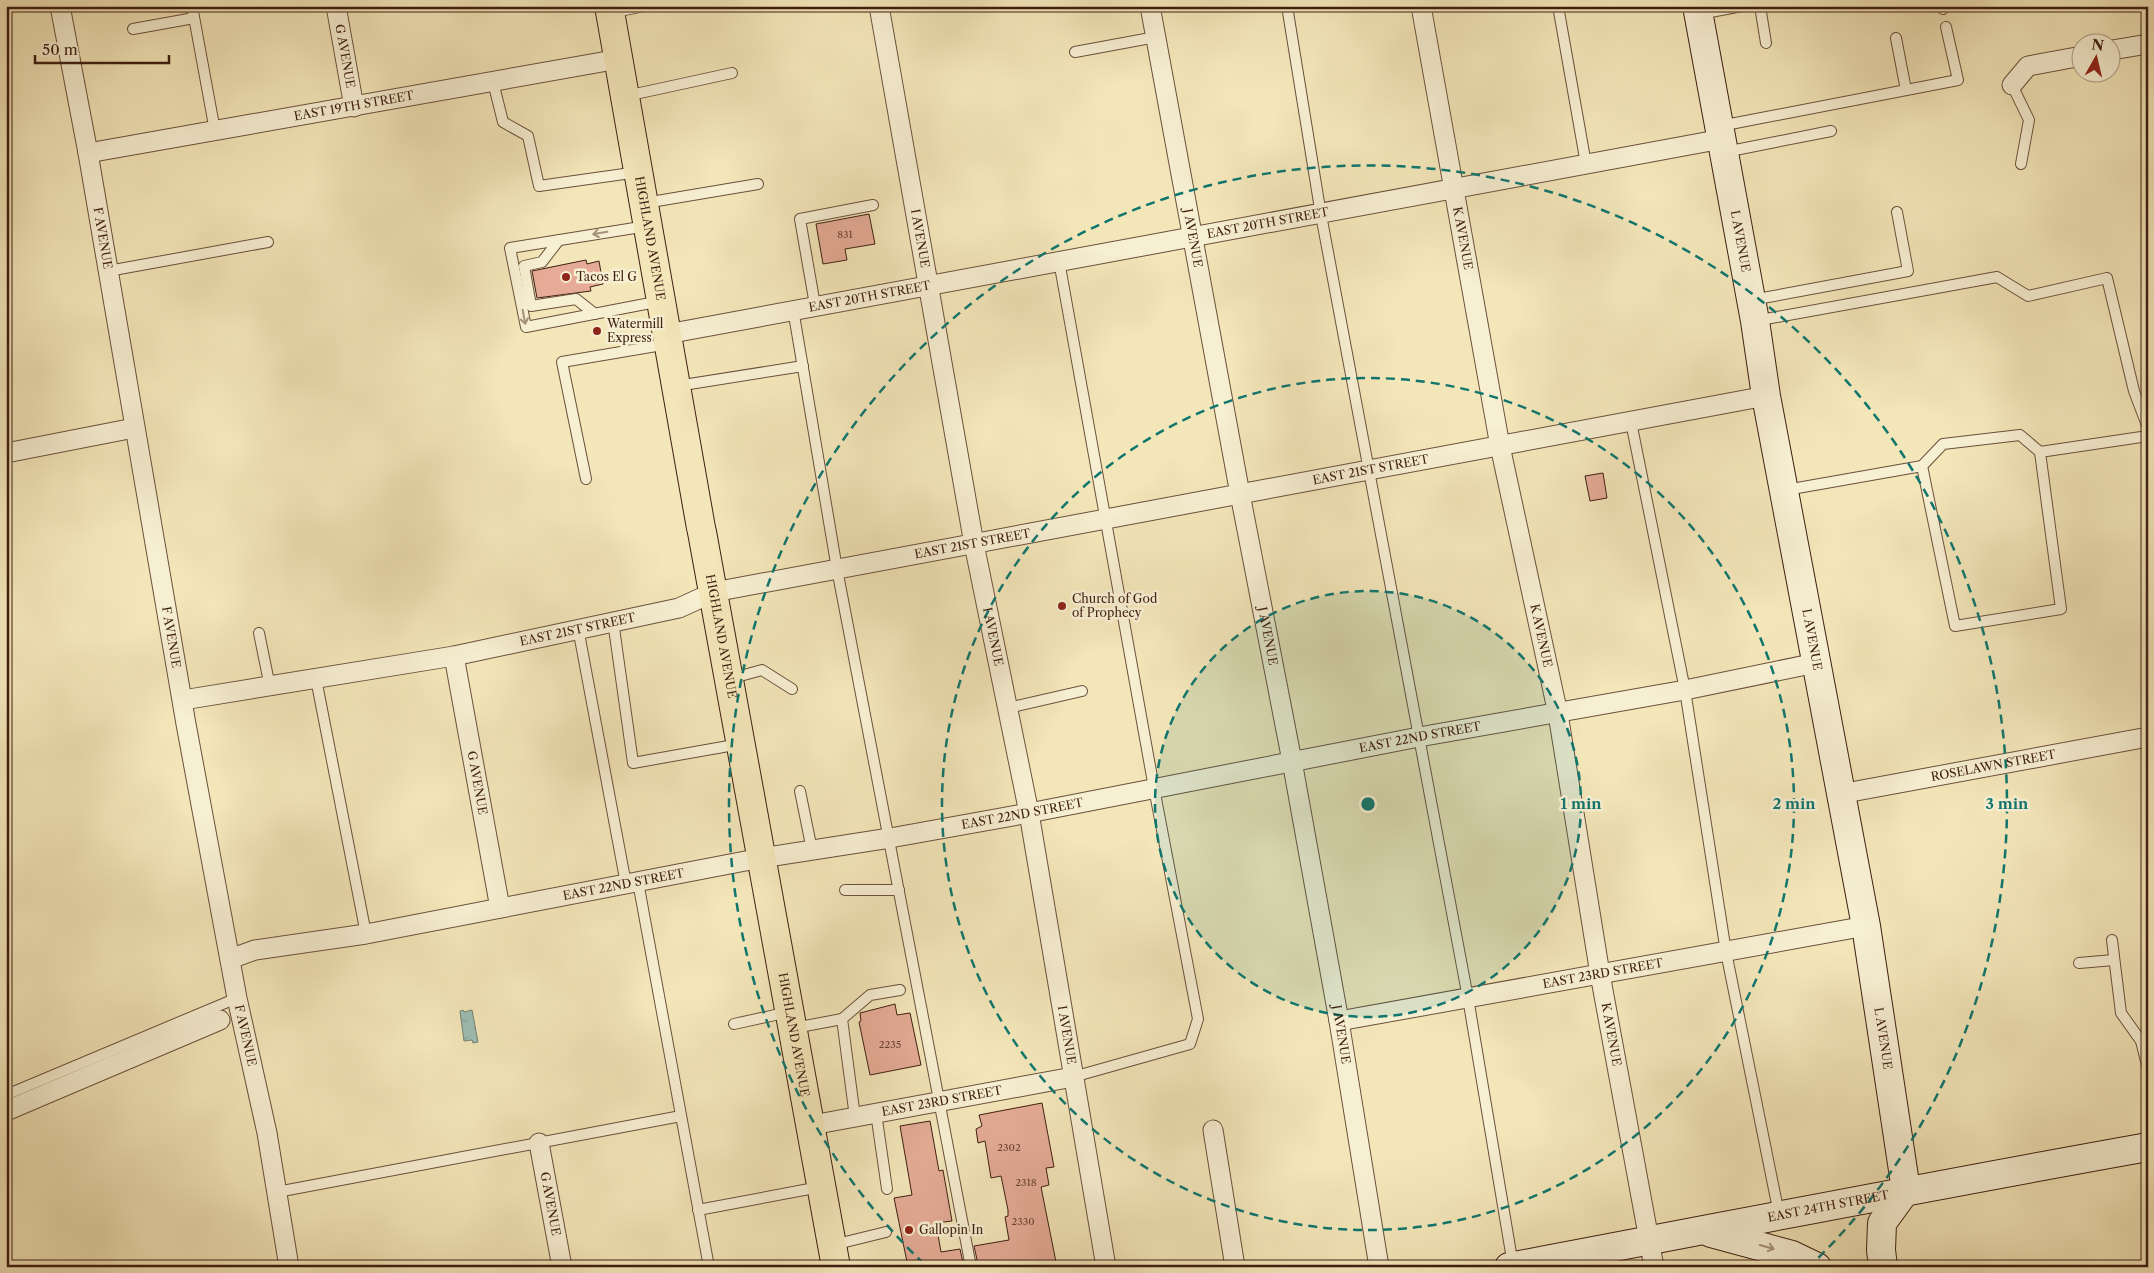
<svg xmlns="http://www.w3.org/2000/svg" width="2154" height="1273" font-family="'Libre Caslon Text',serif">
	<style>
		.water { fill: url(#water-ripples); stroke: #767f73 }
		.building { fill: #e5ab96; stroke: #3e1e12 }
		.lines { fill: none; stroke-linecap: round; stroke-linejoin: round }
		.lane-casing { stroke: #6b503c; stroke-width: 12 }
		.street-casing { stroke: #6b503c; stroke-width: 21 }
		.secondary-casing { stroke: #3e1e12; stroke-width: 30 }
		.primary-casing { stroke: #3e1e12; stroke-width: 30 }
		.lane { stroke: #f7efd2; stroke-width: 10 }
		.street { stroke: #f7efd2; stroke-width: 19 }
		.secondary { stroke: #f7efd2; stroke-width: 28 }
		.primary { stroke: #f3e6b9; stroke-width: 28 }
		.oneway { stroke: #a4917c }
		.ring { fill: none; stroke: #0f766e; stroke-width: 2.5; stroke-dasharray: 9 6 }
		.poi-dot { fill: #8f2418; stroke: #f7efd2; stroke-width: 2 }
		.labels { text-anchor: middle; stroke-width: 5; stroke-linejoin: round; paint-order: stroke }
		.number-label { font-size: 10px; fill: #684133 }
		.street-label { font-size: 12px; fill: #3e1e12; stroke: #f7efd2 }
		.poi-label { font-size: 12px; fill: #3e1e12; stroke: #f7efd2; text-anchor: start }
		.centre { fill: #0f766e; stroke: #f7efd2; stroke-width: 2.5 }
		.ring-label { font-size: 15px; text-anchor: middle; font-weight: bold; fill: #0f766e; stroke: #f7efd2; stroke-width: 5; stroke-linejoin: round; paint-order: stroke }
	</style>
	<defs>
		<pattern id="water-ripples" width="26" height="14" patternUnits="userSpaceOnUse" patternTransform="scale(1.25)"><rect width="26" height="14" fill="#9cbfb4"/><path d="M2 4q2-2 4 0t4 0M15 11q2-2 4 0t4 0" fill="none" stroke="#819b91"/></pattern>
	</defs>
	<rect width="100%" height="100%" fill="#f3e6b9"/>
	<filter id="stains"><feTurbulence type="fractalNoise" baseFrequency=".004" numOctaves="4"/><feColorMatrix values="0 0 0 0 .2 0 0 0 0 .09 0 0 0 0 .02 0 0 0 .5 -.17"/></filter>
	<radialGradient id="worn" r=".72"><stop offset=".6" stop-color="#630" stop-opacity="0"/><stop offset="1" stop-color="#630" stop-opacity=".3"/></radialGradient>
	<!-- water -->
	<polygon class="water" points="463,1010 464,1012 472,1010 478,1042 473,1043 472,1040 464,1041 460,1011"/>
	<!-- building -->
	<g class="building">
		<polygon points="869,214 875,244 845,249 847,260 823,264 816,224"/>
		<polygon points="586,260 587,264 599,261 603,284 590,287 591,291 537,298 532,271"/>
		<polygon points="1603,473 1607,498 1590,501 1585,476"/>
		<polygon points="895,1004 897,1015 910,1013 921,1065 870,1075 859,1022 861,1021 860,1013"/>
		<polygon points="1042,1103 1054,1167 1046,1168 1049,1185 1041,1187 1057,1267 998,1267 997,1261 978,1264 974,1246 1009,1240 1005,1217 1008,1216 1008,1210 1001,1176 991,1178 985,1141 978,1143 976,1129 982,1126 979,1115"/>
		<polygon points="930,1121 939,1171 943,1170 952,1221 936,1223 941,1252 960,1249 964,1267 908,1267 894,1198 912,1195 900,1126"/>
	</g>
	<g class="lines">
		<defs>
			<g id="lane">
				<polyline points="192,6 215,131"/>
				<polyline points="1287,6 1321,215 1468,998 1513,1265"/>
				<polyline points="1558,6 1586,164"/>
				<polyline points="1760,6 1766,43"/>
				<polyline points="1942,6 1943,9"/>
				<polyline points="611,13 644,6"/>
				<polyline points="1700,14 1742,6"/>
				<polyline points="133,29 194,18"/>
				<polyline points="1896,38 1906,90"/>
				<polyline points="1075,52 1156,37"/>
				<polyline points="493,82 503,122 528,136 539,186 638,172"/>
				<polyline points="2012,85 2029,120 2021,164"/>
				<polyline points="626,96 732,73"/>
				<polyline points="1720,126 1958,80 1946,27"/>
				<polyline points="1725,152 1831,131"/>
				<polyline points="645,203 758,184"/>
				<polyline points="647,226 510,248 526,327 661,301"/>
				<polyline points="559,240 542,262 524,266 531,306 576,299 595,314"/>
				<polyline points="1059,261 1154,788 1198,1019 1190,1044 1073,1077"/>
				<polyline points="108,271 268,242"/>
				<polyline points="1752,300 1908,271 1897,212"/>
				<polyline points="815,305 800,219 873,205"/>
				<polyline points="793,309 837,569 971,1267"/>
				<polyline points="1755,321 1997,277 2028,296 2107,278 2134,391 2148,428"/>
				<polyline points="677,386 803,366"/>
				<polyline points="1631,422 1685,690 1726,952 1779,1214"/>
				<polyline points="1922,466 1943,444 2020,435 2040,452"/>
				<polyline points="586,479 562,362 668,344"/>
				<polyline points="1786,490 1922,466 1955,626 2061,609 2040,452 2148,436"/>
				<polyline points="613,621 633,763 740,744"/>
				<polyline points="578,628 626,884"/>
				<polyline points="259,633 270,687"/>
				<polyline points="316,679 366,934"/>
				<polyline points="729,679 762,670 792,689"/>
				<polyline points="1008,708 1082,691"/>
				<polyline points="800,791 812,850"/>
				<polyline points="638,882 709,1267"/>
				<polyline points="845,890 899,890"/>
				<polyline points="2112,940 2121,1013 2141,1041 2148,1069"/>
				<polyline points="2079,963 2114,960"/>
				<polyline points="734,1024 789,1012"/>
				<polyline points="794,1028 842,1019"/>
				<polyline points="6,1095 237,998"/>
				<polyline points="876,1113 887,1189"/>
				<polyline points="855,1117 842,1019 870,995 900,990"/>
				<polyline points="277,1192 681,1116"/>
				<polyline points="698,1210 820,1187"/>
				<polyline points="833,1245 886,1232"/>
				<polyline points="818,1267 835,1263"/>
			</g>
			<g id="street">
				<path id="s1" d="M 60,6 L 88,153 L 186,724 L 237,998 L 267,1133 L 289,1267"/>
				<path id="s2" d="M 336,6 L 354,107"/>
				<path id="s3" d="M 879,6 L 974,544 L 1029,813 L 1106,1267"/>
				<path id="s4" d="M 1150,6 L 1240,494 L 1292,761 L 1339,1021 L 1379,1267"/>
				<path id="s5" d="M 1421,6 L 1500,446 L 1558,714 L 1600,974 L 1654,1267"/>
				<polyline points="2112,50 2148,44"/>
				<polyline points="2012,85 2028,66 2082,56"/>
				<path id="s6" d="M 88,153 L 619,59"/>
				<path id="s7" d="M 667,334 L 1722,139"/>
				<polyline points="6,453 134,428"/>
				<path id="s8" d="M 454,656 L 500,908"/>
				<path id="s9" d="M 183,700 L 454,656 L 679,608 L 714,592 L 1766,396"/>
				<path id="s10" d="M 1840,794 L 2148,737"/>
				<path id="s11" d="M 230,959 L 255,950 L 366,934 L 761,858 L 890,838 L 1029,813 L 1419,737 L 1685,690 L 1816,663"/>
				<path id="s12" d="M 1339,1021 L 1866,926"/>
				<polyline points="6,1111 220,1020"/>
				<path id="s13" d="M 812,1125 L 1073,1077"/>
				<polyline points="1213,1130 1235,1267"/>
				<path id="s14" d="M 539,1143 L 562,1267"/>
			</g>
			<g id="secondary">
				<path id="s15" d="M 1697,6 L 1755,321 L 1766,396 L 1866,926 L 1906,1190 L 1882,1223 L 1881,1250 L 1883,1267"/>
				<polyline points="1711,1233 1792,1255 1817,1267"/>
				<path id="s16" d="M 1509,1267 C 1722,1227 1934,1185 2148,1147"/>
			</g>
			<g id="primary">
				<path id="s17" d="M 609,6 L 701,528"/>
				<path id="s18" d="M 702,532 L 836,1267"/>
			</g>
		</defs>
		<!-- lane casing -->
		<use href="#lane" class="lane-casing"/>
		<!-- street casing -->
		<use href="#street" class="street-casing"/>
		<!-- secondary casing -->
		<use href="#secondary" class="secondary-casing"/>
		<!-- primary casing -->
		<use href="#primary" class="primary-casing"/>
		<!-- lane -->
		<use href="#lane" class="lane"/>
		<!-- street -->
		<use href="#street" class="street"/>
		<!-- secondary -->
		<use href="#secondary" class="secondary"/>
		<!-- primary -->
		<use href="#primary" class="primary"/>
	</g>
	<!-- one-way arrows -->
	<defs><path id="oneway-shaft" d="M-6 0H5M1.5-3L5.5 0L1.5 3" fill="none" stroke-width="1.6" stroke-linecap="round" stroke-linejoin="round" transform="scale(1.25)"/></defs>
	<g class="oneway">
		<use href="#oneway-shaft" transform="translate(600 233) rotate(171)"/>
		<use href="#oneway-shaft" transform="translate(524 317) rotate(79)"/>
		<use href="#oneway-shaft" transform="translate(1767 1247) rotate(16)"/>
	</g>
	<!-- distance rings -->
	<circle cx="1368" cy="804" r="213" fill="#0f766e" fill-opacity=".12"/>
	<g class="ring">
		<circle cx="1368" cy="804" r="213"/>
		<circle cx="1368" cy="804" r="426"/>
		<path d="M924 1264A639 639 0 1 1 1812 1264"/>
	</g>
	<!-- markers -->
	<g class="poi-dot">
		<circle cx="566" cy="277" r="5"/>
		<circle cx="597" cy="331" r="5"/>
		<circle cx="1062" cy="606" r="5"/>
		<circle cx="909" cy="1230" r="5"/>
	</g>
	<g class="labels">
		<!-- number labels -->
		<g class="number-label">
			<text x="845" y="238">831</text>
			<text x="890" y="1048">2235</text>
			<text x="1009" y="1151">2302</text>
			<text x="1026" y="1186">2318</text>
			<text x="1023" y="1225">2330</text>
		</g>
		<!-- street labels -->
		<g class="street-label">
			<text dy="4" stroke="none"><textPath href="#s2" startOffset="51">G AVENUE</textPath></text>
			<text dy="4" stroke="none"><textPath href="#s6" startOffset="270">EAST 19TH STREET</textPath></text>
			<text dy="4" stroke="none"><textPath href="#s7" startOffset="611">EAST 20TH STREET</textPath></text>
			<text dy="4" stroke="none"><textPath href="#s1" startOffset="236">F AVENUE</textPath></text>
			<text dy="4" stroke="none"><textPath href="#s17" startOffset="236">HIGHLAND AVENUE</textPath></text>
			<text dy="4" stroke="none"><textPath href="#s3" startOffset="236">I AVENUE</textPath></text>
			<text dy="4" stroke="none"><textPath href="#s4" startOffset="236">J AVENUE</textPath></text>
			<text dy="4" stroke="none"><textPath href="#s5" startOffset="236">K AVENUE</textPath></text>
			<text dy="4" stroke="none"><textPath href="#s15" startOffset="239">L AVENUE</textPath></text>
			<text dy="4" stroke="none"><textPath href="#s7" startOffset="206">EAST 20TH STREET</textPath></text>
			<text dy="4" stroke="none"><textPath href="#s9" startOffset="1211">EAST 21ST STREET</textPath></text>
			<text dy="4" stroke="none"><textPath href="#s9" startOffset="806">EAST 21ST STREET</textPath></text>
			<text dy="4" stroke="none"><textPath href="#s9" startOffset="401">EAST 21ST STREET</textPath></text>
			<text dy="4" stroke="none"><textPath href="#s3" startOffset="641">I AVENUE</textPath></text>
			<text dy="4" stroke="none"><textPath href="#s4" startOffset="641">J AVENUE</textPath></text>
			<text dy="4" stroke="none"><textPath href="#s5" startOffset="641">K AVENUE</textPath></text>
			<text dy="4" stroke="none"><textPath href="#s1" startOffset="641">F AVENUE</textPath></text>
			<text dy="4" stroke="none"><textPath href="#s18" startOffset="106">HIGHLAND AVENUE</textPath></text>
			<text dy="4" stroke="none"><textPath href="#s15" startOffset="644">L AVENUE</textPath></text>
			<text dy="4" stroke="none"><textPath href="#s11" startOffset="1211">EAST 22ND STREET</textPath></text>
			<text dy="4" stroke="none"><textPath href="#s10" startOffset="156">ROSELAWN STREET</textPath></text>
			<text dy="4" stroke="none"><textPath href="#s8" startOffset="129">G AVENUE</textPath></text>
			<text dy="4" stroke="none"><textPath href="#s11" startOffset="806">EAST 22ND STREET</textPath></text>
			<text dy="4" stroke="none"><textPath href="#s11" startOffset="401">EAST 22ND STREET</textPath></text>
			<text dy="4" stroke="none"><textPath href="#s12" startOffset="268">EAST 23RD STREET</textPath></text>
			<text dy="4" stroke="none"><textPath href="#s4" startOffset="1046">J AVENUE</textPath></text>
			<text dy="4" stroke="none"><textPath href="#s1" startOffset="1046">F AVENUE</textPath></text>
			<text dy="4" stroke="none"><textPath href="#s18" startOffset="511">HIGHLAND AVENUE</textPath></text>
			<text dy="4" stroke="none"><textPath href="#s3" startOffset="1046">I AVENUE</textPath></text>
			<text dy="4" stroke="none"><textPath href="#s5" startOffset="1046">K AVENUE</textPath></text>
			<text dy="4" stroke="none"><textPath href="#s15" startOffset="1049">L AVENUE</textPath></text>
			<text dy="4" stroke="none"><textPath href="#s13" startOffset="132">EAST 23RD STREET</textPath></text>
			<text dy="4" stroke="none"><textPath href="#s14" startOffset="62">G AVENUE</textPath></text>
			<text dy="4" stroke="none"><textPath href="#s16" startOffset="325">EAST 24TH STREET</textPath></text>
		</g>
		<!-- poi labels -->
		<g class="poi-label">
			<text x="576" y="281">Tacos El G</text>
			<text x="607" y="328">Watermill<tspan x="607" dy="14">Express</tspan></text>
			<text x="1072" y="603">Church of God<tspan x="1072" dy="14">of Prophecy</tspan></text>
			<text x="919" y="1234">Gallopin In</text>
		</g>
	</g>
	<circle cx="1368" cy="804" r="8" class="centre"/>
	<g class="ring-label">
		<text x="1581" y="809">1 min</text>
		<text x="1794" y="809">2 min</text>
		<text x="2007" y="809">3 min</text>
	</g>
	<!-- margin -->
	<rect width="2154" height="1273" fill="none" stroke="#f3e6b9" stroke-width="25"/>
	<rect x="8" y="8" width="2139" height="1258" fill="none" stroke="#3e1e12" stroke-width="2.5"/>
	<rect x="12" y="12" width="2129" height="1248" fill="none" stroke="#3e1e12"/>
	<!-- north arrow -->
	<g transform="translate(2096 58) rotate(8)"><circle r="24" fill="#f7efd2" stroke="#ad9b85"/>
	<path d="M0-4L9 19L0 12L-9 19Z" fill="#8f2418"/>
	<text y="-8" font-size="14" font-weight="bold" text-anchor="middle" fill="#3e1e12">N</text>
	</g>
	<!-- scale -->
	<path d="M35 55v8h134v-8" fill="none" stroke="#3e1e12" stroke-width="2.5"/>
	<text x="42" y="55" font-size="15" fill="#3e1e12" stroke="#f7efd2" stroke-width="4" paint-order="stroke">50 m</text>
	<rect width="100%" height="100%" filter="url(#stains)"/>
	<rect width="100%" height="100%" fill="url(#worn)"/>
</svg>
